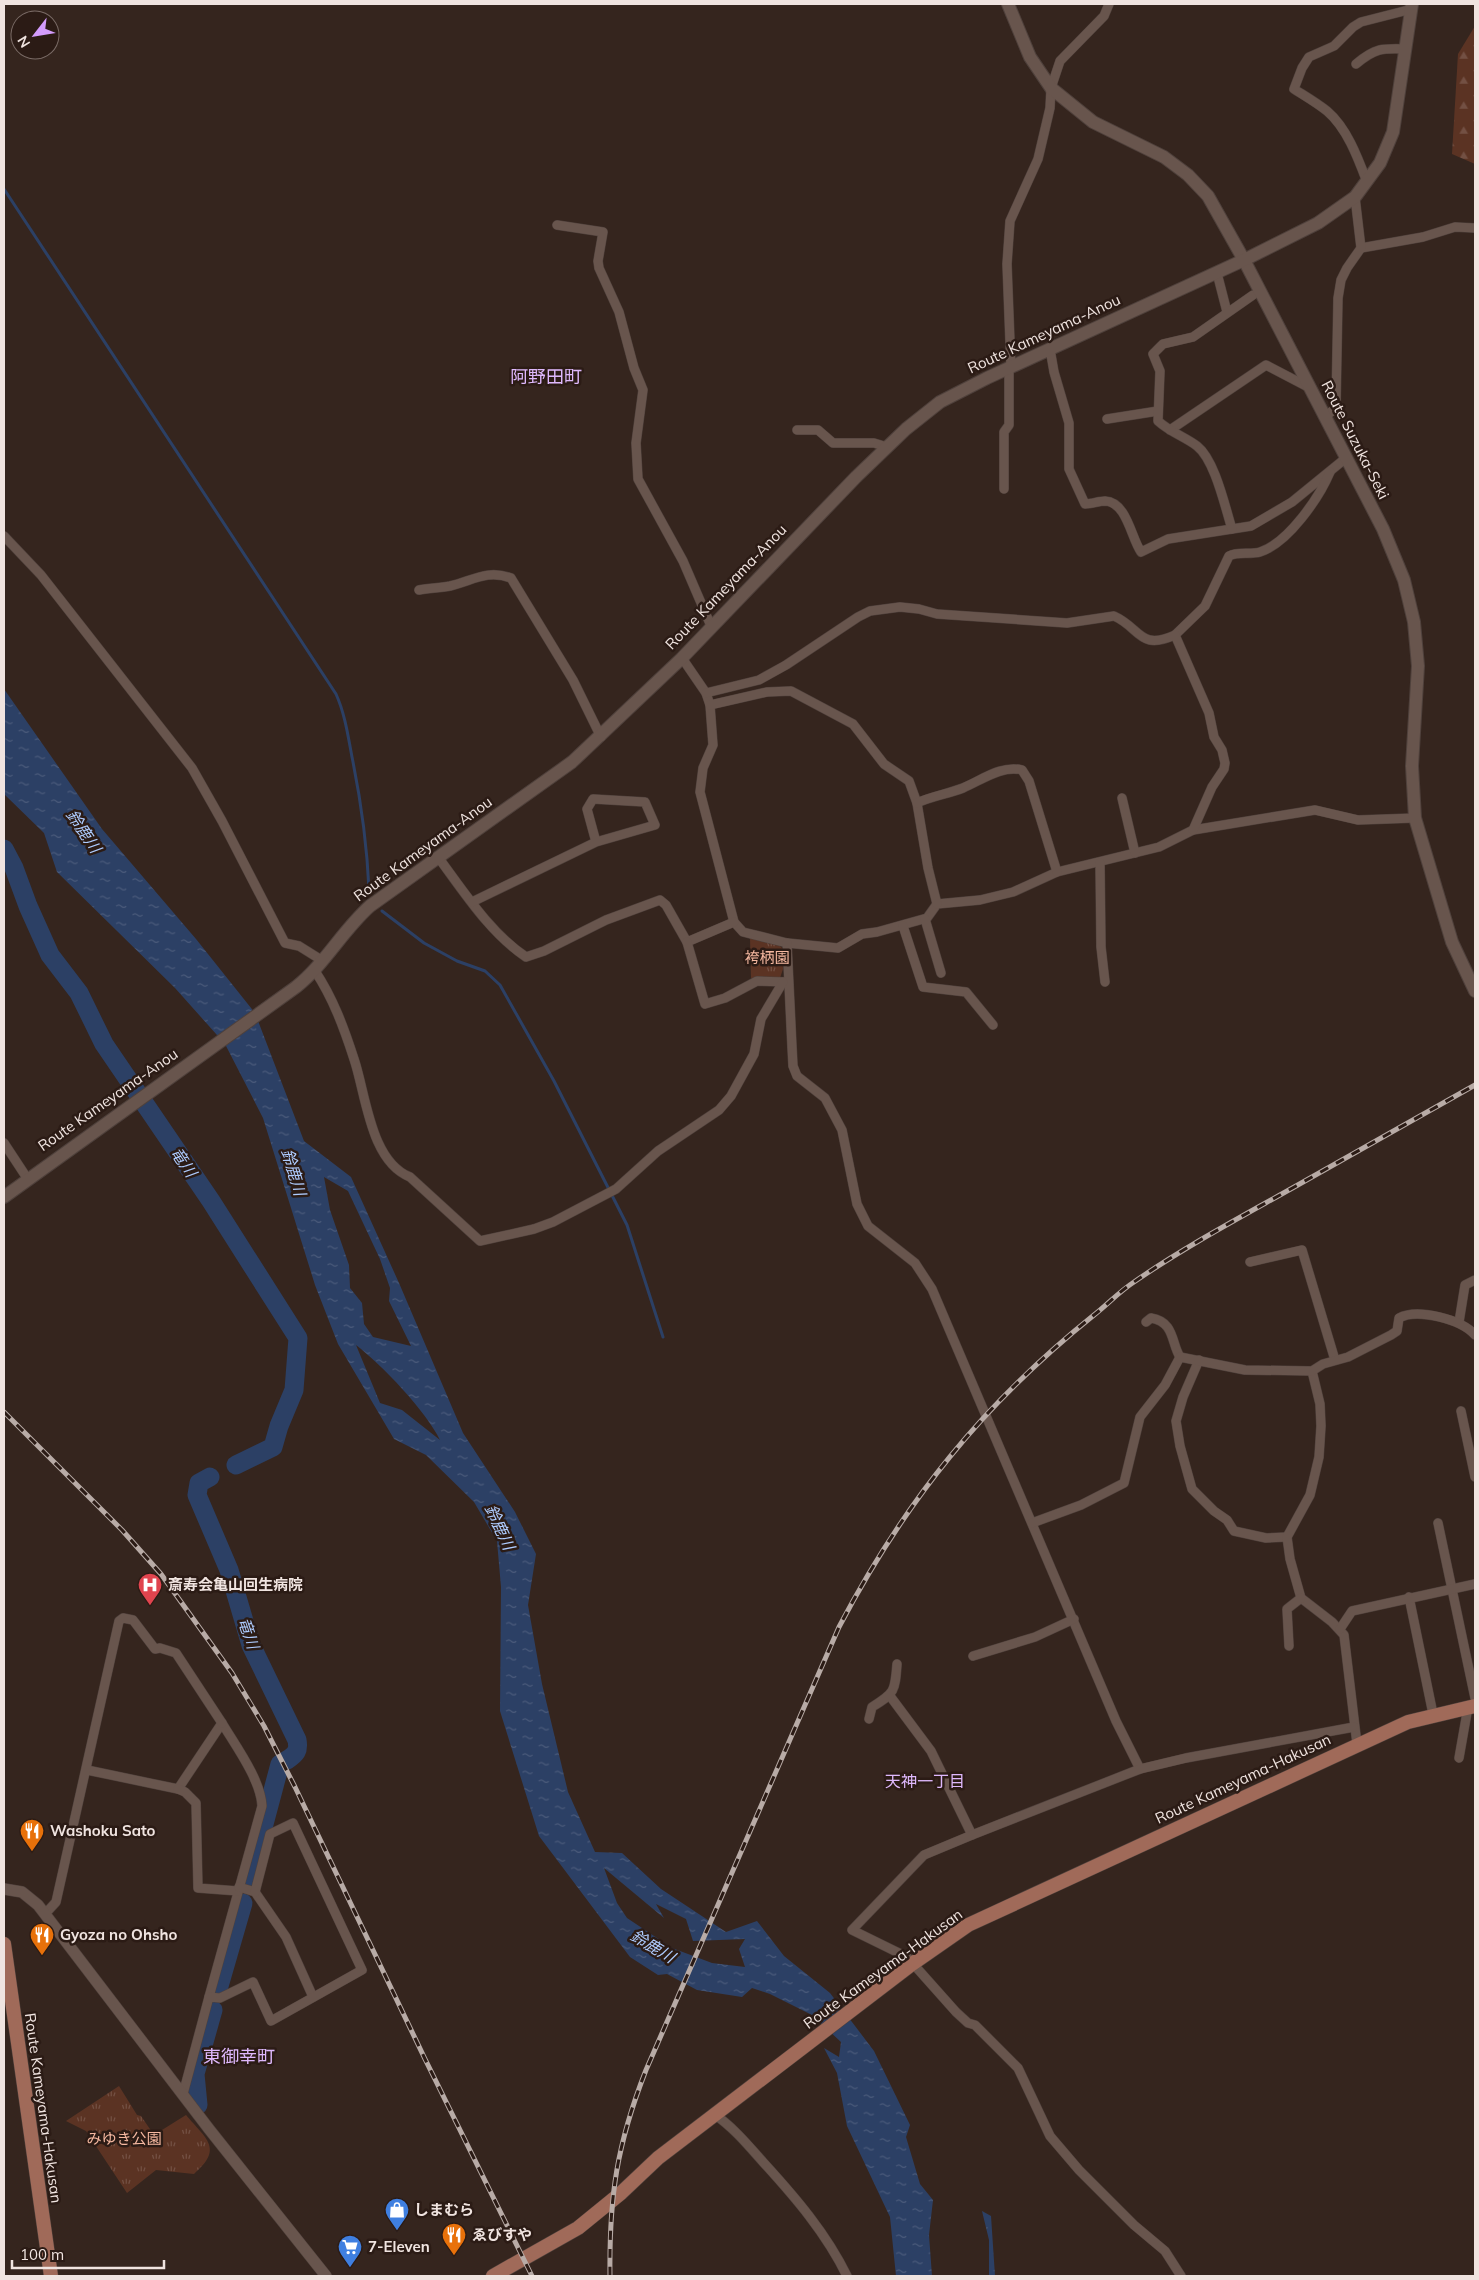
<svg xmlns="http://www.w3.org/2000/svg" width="1479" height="2280" font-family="Mulish,'Noto Sans JP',sans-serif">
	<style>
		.forest { fill: url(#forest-firs) }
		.park { fill: url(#park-tufts) }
		.water { fill: url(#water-ripples); fill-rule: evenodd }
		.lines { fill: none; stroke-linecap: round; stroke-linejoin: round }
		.stream { stroke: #2c4065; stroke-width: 3 }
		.river { stroke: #2c4065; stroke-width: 19 }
		.minor-casing { stroke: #4f413c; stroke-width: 10 }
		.tertiary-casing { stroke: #4f413c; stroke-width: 12 }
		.secondary-casing { stroke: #4f413c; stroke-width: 14 }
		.primary-casing { stroke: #4f413c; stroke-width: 15 }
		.minor { stroke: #68554d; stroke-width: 9 }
		.tertiary { stroke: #68554d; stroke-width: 11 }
		.secondary { stroke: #68554d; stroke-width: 12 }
		.primary { stroke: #a06a59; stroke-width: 14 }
		.rail-casing { stroke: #b8aba6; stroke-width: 5 }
		.rail { stroke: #2b1b15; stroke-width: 3; stroke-dasharray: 9; stroke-linecap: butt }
		.labels { text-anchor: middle; stroke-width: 5; stroke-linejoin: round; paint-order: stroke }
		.street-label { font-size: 15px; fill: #f0e4e0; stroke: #2b1b15 }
		.park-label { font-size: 15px; fill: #f5b8a0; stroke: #2b1b15 }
		.poi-label { font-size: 15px; font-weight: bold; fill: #f0e4e0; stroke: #2b1b15; text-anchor: start }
		.water-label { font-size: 16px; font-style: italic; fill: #aeccff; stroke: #2b1b15 }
		.neighbourhood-label { font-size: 16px; fill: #deb8fc; stroke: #2b1b15 }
		.quarter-label { font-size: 18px; fill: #deb8fc; stroke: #2b1b15 }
	</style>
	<defs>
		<pattern id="forest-firs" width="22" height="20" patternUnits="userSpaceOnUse" patternTransform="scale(1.25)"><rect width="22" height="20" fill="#5b3323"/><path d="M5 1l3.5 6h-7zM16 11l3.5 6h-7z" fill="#735043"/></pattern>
		<pattern id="park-tufts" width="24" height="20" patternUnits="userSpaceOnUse" patternTransform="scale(1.25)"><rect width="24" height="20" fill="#5b3323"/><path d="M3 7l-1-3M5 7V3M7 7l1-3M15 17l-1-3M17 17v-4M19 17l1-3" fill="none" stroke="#735043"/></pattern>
		<pattern id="water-ripples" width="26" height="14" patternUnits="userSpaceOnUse" patternTransform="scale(1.25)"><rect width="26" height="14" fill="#2c4065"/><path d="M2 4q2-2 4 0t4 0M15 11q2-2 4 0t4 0" fill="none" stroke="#4b5b7b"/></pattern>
	</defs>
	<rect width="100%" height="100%" fill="#35251e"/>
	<!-- forest -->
	<polygon class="forest" points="1475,26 1475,164 1452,154 1458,54"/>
	<!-- park -->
	<g class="park">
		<polygon points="750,937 778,944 782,948 783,969 780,978 751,978"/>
		<path d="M 119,2086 L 137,2115 L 141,2116 L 154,2135 L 186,2115 C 206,2139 224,2148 194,2174 L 156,2170 L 127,2193 L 86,2131 L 66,2121 Z"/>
	</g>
	<!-- water -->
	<g class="water">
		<path d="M 4,689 L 102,829 L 196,939 L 255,1013 L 304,1141 L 351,1177 L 399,1283 L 463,1433 L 515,1512 L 536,1554 L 528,1605 L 542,1684 L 568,1792 L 595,1852 L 622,1853 L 661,1889 L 726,1932 L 757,1921 L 784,1956 L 830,1993 L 874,2051 L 910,2125 L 906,2137 L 920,2184 L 933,2200 L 929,2235 L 932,2276 L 896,2276 L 890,2217 L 847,2126 L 837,2073 L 824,2048 L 839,2057 L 841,2042 L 812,2015 L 770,1994 L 752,1988 L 742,1997 L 697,1990 L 667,1974 L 658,1975 L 630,1957 L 539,1836 L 500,1711 L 501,1587 L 497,1541 L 474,1502 L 426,1455 L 394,1439 L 338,1344 L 315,1285 L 263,1118 L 225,1044 L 175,988 L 57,872 L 44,833 L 4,794 ZM 324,1177 L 348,1191 L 380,1259 L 390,1288 L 389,1301 L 411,1346 L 373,1337 L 364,1324 L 362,1303 L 350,1288 L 349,1265 L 330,1210 ZM 356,1345 C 382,1365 426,1411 440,1440 L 402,1410 L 380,1403 ZM 604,1868 L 664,1918 L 656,1904 L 686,1919 L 693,1941 L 745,1939 L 739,1949 L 745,1967 L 712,1963 L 672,1948 L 627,1918 L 617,1903 Z"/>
		<polygon points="982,2211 991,2216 995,2276 989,2276 989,2240"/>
	</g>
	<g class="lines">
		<!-- stream -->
		<g class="stream">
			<path d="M 4,189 L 336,694 C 345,714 348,736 352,757 C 361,801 367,844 369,890"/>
			<polyline points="382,911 424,943 457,961 485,971 500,985 554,1081 627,1225 663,1337"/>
		</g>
		<!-- river -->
		<g class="river">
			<polyline points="4,849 14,868 28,906 50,955 79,993 104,1044 211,1201 298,1338 294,1390 279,1426 273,1447 236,1465"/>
			<path d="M 210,1477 L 199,1483 L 197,1495 L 229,1570 L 251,1645 L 297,1740 C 299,1751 296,1754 287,1760"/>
			<polyline points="248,1884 280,1764"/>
			<polyline points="219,1986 243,1903"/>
			<polyline points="198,2105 195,2074 213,2010"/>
		</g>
		<defs>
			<g id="minor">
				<path d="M 1356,64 C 1375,48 1382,48 1406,49"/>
				<path d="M 1367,182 C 1358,158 1347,128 1327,111 C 1317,103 1305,96 1294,89 L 1302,68 L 1309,57 L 1334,46 L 1353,27 L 1361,22 L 1412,9"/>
				<polyline points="557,225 603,232 598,261 599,268 619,312 634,368 643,390 636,443 638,479 683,561 711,626"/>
				<polyline points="1361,248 1423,237 1455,227 1475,228"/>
				<polyline points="1217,273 1227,312"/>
				<path d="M 1050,349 L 1054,372 L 1069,423 L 1069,469 L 1085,504 C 1092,504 1099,501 1105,501 C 1127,502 1131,538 1141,552 L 1168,539 L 1251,526 L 1292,502 L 1346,458"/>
				<polyline points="1011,368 1007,264 1010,221 1038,159 1050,108 1051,88 1060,61 1104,16 1109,4"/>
				<polyline points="1324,417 1335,409 1336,404 1338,298 1341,280 1347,268 1361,248 1355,197"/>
				<polyline points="1107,419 1158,411"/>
				<polyline points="797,430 818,430 833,443 874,443 887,447"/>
				<polyline points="1170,430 1266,365 1310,388"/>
				<polyline points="1004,489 1004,432 1009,425 1009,368"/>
				<path d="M 1232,529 C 1225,507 1215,460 1197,446 C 1185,437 1170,432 1158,421 L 1160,371 L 1153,354 L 1163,344 L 1193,337 L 1253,295"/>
				<polyline points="4,536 41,575 192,768 222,821 285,943 299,946 323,961"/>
				<path d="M 419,590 C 429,588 440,588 450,586 C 472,581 487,569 511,578 L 573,680 L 601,737"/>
				<path d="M 1175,635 L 1205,606 L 1229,556 C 1238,551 1250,555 1260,552 C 1288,543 1319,498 1330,472"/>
				<polyline points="682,658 706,693 710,705 713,745 703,768 700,792 734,922 743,932 787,943 838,948 862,934 877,932 927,918 937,904 980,900 1013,892 1057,872 1159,847 1193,830 1315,810 1358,820 1415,818"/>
				<path d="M 706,693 L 759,680 L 786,665 L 858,617 L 870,611 L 900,607 L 919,609 L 937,614 L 1067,623 L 1114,616 C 1141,628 1139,651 1175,635 L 1209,713 L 1214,737 L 1222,750 L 1225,763 L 1224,769 L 1212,787 L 1193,830"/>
				<polyline points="710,705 767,692 791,691 853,724 884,764 909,781 917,803 928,868 937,904"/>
				<polyline points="1122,798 1135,853"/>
				<path d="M 917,803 C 932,796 948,794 963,788 C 982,780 1001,765 1022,770 L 1029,781 L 1057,872"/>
				<path d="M 438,857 C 464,892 490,933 526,957 L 544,951 L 606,920 L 660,900 L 666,905 L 687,942 L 734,922"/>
				<polyline points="1100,863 1101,947 1105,982"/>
				<polyline points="472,902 596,842 655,825 645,802 593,799 587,809 596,842"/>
				<polyline points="925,919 941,973"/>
				<polyline points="903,926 923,987 966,992 993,1025"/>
				<polyline points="687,942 705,1004 725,998 757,981 787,982"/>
				<polyline points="787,943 792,1047 793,1066 797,1076 825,1098 842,1130 857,1204 868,1226 915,1263 932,1289 1116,1721 1140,1769"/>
				<path d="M 315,971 C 333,998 344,1028 354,1059 C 366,1094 370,1161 410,1177 L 480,1241 L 534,1229 L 553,1222 L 616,1189 L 658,1151 L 719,1110 L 731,1096 L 754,1054 L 761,1019 L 783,982"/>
				<polyline points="4,1143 27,1178"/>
				<polyline points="1250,1262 1302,1250 1335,1360"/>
				<path d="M 1146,1322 L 1151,1318 C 1175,1322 1171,1343 1180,1357"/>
				<polyline points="1459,1322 1465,1285 1475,1280"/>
				<polyline points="1199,1360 1183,1397 1176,1421 1180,1446 1192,1489 1214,1511 1227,1520 1234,1531 1266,1538 1287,1537"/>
				<polyline points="1312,1371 1320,1404 1321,1426 1319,1457 1310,1495 1287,1537 1290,1559 1301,1598 1332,1622 1344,1635 1357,1744"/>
				<polyline points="1461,1411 1475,1477"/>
				<path d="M 1032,1523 L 1081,1505 L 1124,1483 L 1140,1417 L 1165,1385 L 1180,1357 L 1245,1370 L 1312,1371 L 1323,1364 L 1348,1357 L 1391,1335 L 1397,1331 L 1399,1318 C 1417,1308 1461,1319 1475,1335"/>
				<polyline points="1438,1523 1475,1698"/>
				<polyline points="1409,1597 1433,1714"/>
				<polyline points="1340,1629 1352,1611 1475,1584"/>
				<polyline points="1289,1646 1287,1609 1301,1598"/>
				<polyline points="973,1656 1035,1637 1074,1619"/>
				<polyline points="890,1696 931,1751 972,1835"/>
				<path d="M 869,1719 L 872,1707 C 895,1693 895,1691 897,1664"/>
				<polyline points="1459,1758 1468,1707"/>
				<path d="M 87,1770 L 178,1789 L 222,1723 C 235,1745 261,1780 262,1806 L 209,1997"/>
				<polyline points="178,1789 185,1792 196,1803 198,1888 238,1891"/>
				<polyline points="239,1887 255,1892 286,1937 313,1997"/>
				<polyline points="45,1914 56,1902 119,1621 123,1618 133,1620 155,1649 160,1648 176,1653 222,1723"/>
				<polyline points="183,2094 209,1997 220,1998 253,1982 271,2021 362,1970 293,1823 270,1834 255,1892"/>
				<path d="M 714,2114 C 733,2127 748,2145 763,2162 C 795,2197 826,2233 847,2276"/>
				<polyline points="1181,2276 1165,2251 1134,2225 1079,2170 1050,2136 1018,2068 975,2025 968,2023 956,2012 907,1957 852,1930 924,1855 972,1835 1140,1769 1186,1758 1354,1727"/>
			</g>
			<polyline id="tertiary" points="4,1889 22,1892 38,1905 209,2129 326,2276"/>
			<g id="secondary">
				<polyline points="1008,4 1030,57 1051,88 1093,122 1164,157 1188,175 1208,196 1244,260 1383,529 1404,580 1414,622 1418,666 1412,766 1415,818 1452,942 1475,991"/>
				<path d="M 4,1197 L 296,987 C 325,964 342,931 370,906 L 572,762 L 682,658 L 856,477 L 906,429 L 940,402 L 987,378 L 1244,260 L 1318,223 L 1355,197 L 1380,163 L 1393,132 L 1412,4"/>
			</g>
			<g id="primary">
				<polyline points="4,1944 51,2276"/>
				<polyline points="493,2276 578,2228 621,2193 658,2158 912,1964 968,1925 1408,1722 1475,1706"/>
			</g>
		</defs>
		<!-- minor casing -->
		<use href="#minor" class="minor-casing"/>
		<!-- tertiary casing -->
		<use href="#tertiary" class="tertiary-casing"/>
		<!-- secondary casing -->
		<use href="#secondary" class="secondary-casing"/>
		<!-- primary casing -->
		<use href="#primary" class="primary-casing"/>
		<!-- minor -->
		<use href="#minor" class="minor"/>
		<!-- tertiary -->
		<use href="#tertiary" class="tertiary"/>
		<!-- secondary -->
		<use href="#secondary" class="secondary"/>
		<!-- primary -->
		<use href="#primary" class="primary"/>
		<defs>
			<g id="rail">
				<polyline points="4,1412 122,1530 161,1574 232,1673 264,1726 295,1787 425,2059 532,2276"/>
				<path d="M 610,2276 C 609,2196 617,2144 646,2070 L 839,1627 C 905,1501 983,1404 1094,1315 C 1108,1304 1120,1291 1134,1282 C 1186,1246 1241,1217 1296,1186 C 1356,1152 1415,1119 1475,1085"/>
			</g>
		</defs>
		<!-- rail casing -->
		<use href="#rail" class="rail-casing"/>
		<!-- rail -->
		<use href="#rail" class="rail"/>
	</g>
	<!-- icons -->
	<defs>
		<symbol id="hospital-pin" viewBox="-11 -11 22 30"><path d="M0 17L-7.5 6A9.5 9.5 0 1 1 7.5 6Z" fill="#e0444e" stroke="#2b1b15"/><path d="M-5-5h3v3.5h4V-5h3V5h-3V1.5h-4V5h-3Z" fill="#fff"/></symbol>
		<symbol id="restaurant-pin" viewBox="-11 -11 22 30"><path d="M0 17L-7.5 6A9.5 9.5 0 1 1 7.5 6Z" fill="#e8710a" stroke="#2b1b15"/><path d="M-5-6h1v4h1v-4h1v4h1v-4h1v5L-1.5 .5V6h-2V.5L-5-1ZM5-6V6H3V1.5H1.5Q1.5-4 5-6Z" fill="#fff"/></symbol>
		<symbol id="shop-pin" viewBox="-11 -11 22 30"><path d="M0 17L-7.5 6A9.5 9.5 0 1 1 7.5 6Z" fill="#3f7fe0" stroke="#2b1b15"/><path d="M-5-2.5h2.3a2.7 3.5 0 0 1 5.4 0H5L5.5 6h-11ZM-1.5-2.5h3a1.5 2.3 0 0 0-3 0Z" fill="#fff"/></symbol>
		<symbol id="supermarket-pin" viewBox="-11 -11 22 30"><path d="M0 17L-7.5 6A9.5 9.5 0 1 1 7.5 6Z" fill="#3f7fe0" stroke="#2b1b15"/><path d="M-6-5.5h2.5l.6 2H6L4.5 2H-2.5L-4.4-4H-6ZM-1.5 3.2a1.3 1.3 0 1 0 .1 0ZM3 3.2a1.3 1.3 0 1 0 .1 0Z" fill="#fff"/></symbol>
	</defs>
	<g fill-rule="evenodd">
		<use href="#hospital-pin" x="136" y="1571" width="28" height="38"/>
		<use href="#restaurant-pin" x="18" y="1817" width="28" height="38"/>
		<use href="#restaurant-pin" x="28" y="1921" width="28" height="38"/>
		<use href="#shop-pin" x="383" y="2196" width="28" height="38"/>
		<use href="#restaurant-pin" x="440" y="2221" width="28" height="38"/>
		<use href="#supermarket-pin" x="336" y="2233" width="28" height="38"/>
	</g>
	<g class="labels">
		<!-- street labels -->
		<g class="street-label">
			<text transform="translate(1044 334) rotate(-25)" y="5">Route Kameyama-Anou</text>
			<text transform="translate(1355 440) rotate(63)" y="5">Route Suzuka-Seki</text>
			<text transform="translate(726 587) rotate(-46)" y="5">Route Kameyama-Anou</text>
			<text transform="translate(423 849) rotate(-36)" y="5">Route Kameyama-Anou</text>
			<text transform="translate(108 1100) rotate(-35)" y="5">Route Kameyama-Anou</text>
			<text transform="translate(1243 1779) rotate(-25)" y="5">Route Kameyama-Hakusan</text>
			<text transform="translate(883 1969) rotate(-36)" y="5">Route Kameyama-Hakusan</text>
			<text transform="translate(43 2108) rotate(82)" y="5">Route Kameyama-Hakusan</text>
		</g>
		<!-- park labels -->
		<g class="park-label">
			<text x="767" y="963">袴柄園</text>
			<text x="124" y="2144">みゆき公園</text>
		</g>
		<!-- poi labels -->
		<g class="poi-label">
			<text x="168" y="1590">斎寿会亀山回生病院</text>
			<text x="50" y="1836">Washoku Sato</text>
			<text x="60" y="1940">Gyoza no Ohsho</text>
			<text x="414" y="2215">しまむら</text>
			<text x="472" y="2240">ゑびすや</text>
			<text x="368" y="2252">7-Eleven</text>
		</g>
		<!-- water labels -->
		<g class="water-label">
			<text transform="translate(84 831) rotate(56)" y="6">鈴鹿川</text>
			<text transform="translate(184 1162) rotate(56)" y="6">竜川</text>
			<text transform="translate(294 1172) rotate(73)" y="6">鈴鹿川</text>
			<text transform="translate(500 1527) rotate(65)" y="6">鈴鹿川</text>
			<text transform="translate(249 1633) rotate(71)" y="6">竜川</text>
			<text transform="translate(653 1946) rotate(31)" y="6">鈴鹿川</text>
		</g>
		<!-- neighbourhood labels -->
		<g class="neighbourhood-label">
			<text x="925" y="1787">天神一丁目</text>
		</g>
		<!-- quarter labels -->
		<g class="quarter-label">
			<text x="546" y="383">阿野田町</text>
			<text x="239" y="2063">東御幸町</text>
		</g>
	</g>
	<!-- border -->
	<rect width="1479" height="2280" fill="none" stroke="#f0e4e0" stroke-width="10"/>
	<!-- north arrow -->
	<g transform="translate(35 35) rotate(239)"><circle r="24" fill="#2b1b15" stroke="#7a6b66"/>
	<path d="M0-4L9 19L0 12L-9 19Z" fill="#d39cfc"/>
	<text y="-8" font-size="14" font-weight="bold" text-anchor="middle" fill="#f0e4e0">N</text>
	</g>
	<!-- scale -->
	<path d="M12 2260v8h152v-8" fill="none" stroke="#f0e4e0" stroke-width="2.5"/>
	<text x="20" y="2260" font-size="15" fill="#f0e4e0" stroke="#2b1b15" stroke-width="4" paint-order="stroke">100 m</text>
</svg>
